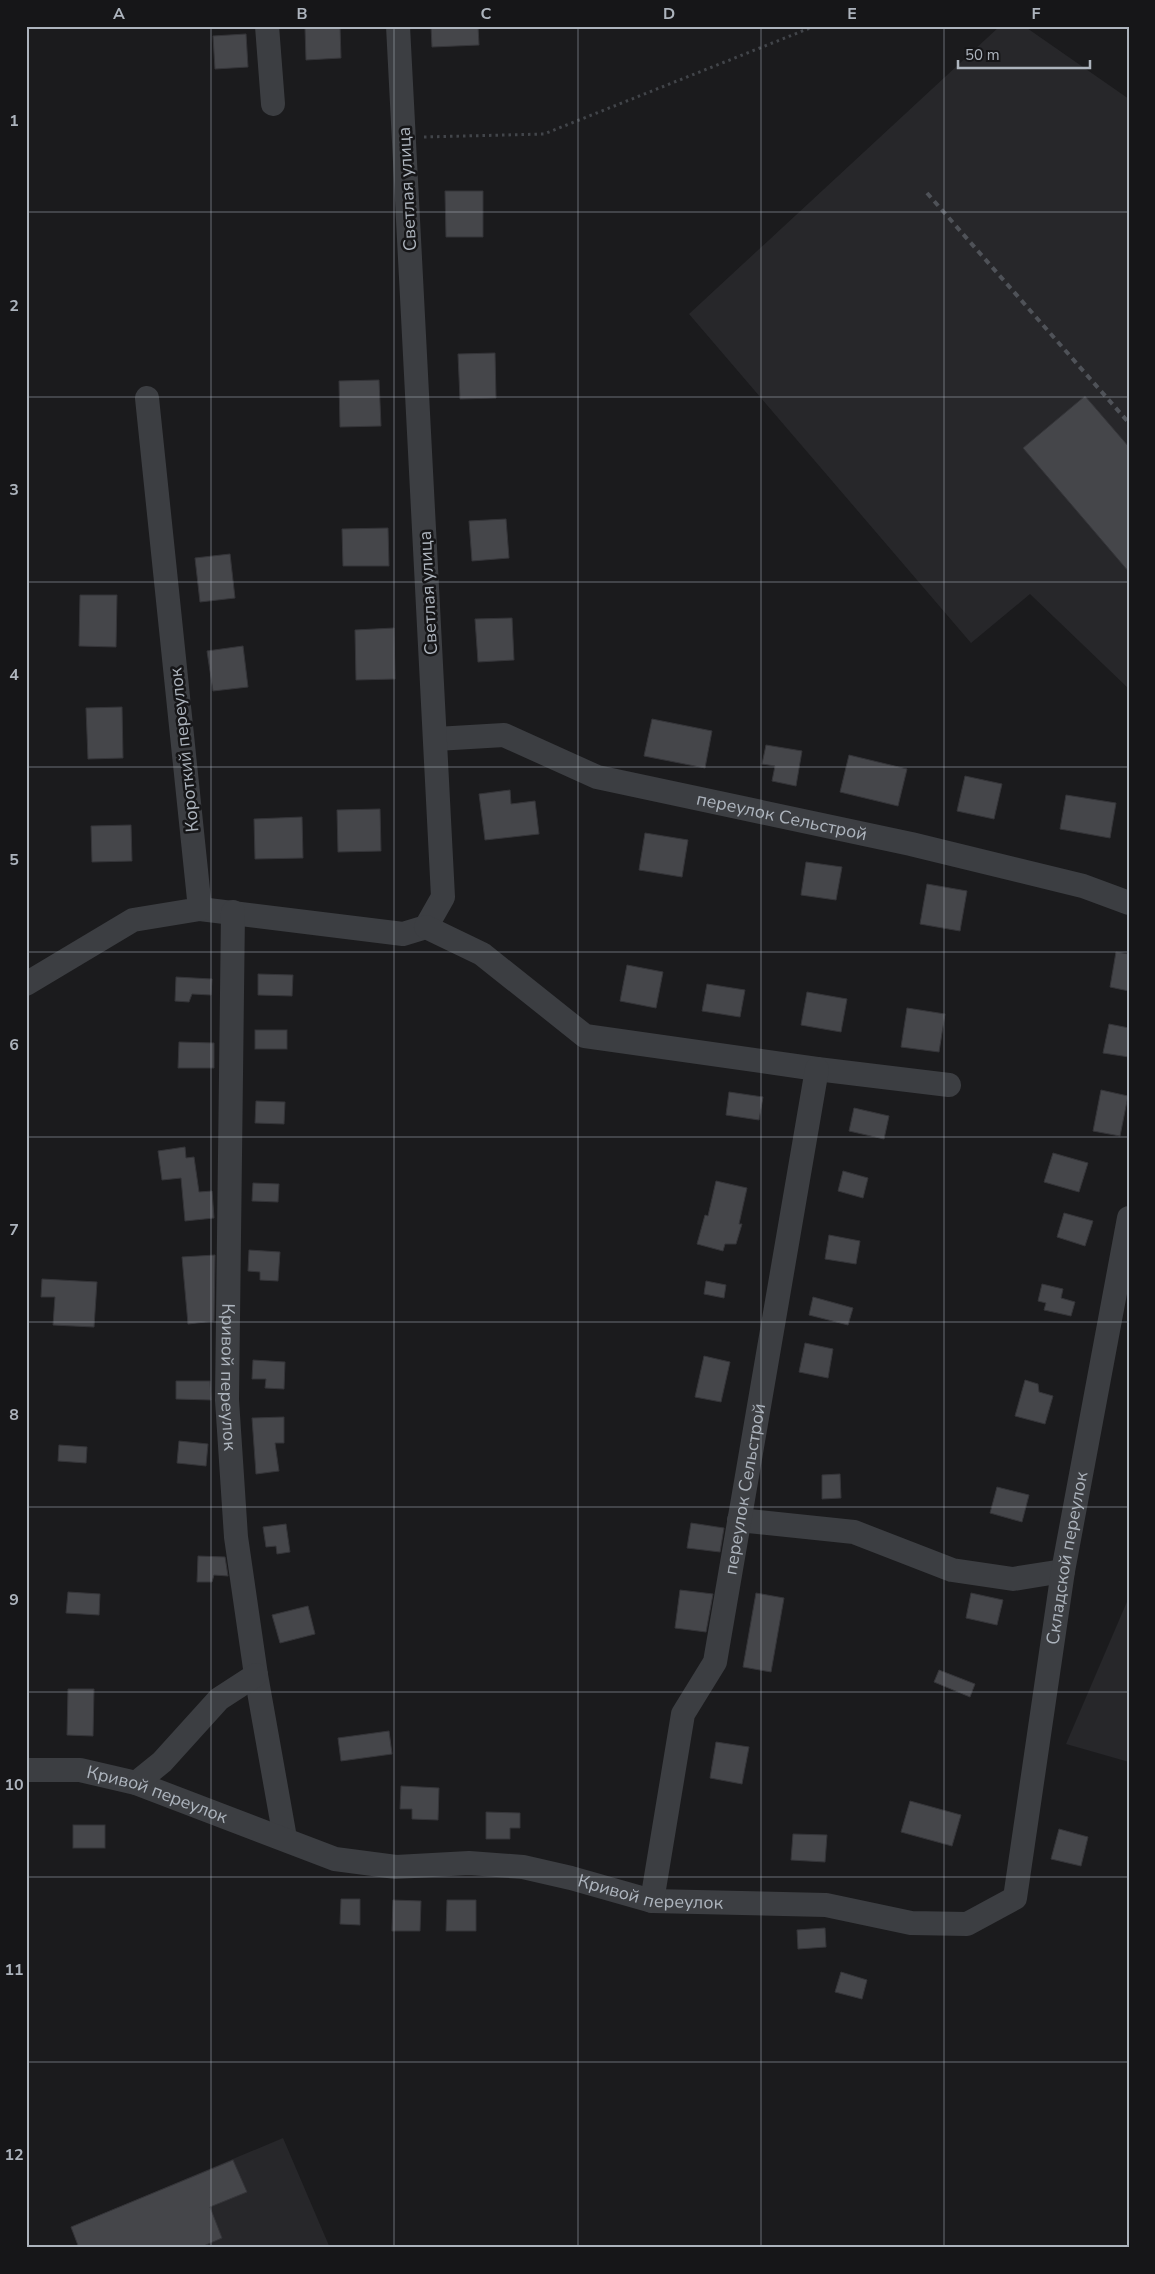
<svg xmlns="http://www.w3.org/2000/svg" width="1155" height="2274" font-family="'Nunito Sans',sans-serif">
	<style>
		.built { fill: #27272a }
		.building { fill: #45464a; stroke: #353539 }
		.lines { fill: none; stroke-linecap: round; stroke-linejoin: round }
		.path { stroke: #42454a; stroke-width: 3; stroke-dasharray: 2.5 4; stroke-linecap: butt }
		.minor { stroke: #3c3e42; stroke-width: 24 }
		.rail { stroke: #4f5258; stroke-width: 4; stroke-dasharray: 6 5; stroke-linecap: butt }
		.grid { fill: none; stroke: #adb4bd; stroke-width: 1; stroke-opacity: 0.55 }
		.labels { text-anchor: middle; stroke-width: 5; stroke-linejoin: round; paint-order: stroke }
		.street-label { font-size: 18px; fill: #adb4bd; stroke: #161618 }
		.neatline { fill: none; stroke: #adb4bd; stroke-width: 2 }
		.grid-label { font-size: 16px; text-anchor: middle; font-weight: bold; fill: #adb4bd }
	</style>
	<rect width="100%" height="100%" fill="#1b1b1d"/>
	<!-- built -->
	<g class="built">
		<polygon points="1000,26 1024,26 1129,99 1129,689 1030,594 971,643 689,314"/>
		<polygon points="1129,1597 1129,1762 1066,1744"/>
		<polygon points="283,2138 330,2248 70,2248 78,2244 71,2227"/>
	</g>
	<!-- building -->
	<g class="building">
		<polygon points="431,26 478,26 479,45 432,47"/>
		<polygon points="340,27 341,58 306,60 305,28"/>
		<polygon points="246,34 248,67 215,69 213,36"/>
		<polygon points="445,191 483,191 483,237 446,237"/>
		<polygon points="495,353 496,398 460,399 458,354"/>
		<polygon points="379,380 381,426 340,427 339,381"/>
		<polygon points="1085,396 1129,447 1129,572 1023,448"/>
		<polygon points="506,519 509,558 472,561 469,521"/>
		<polygon points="388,528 389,566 343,566 342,529"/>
		<polygon points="230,554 235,598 200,602 195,558"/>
		<polygon points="80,595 117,595 116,647 79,646"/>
		<polygon points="512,618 514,660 478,662 475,619"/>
		<polygon points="394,628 395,679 356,680 355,630"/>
		<polygon points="243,646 248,687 213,691 207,651"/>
		<polygon points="122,707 123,758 88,759 86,708"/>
		<polygon points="652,719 712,731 705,768 644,756"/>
		<polygon points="766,745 802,751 796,786 772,781 775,766 762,764"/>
		<polygon points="849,755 907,769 898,806 840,792"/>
		<polygon points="965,776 1002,784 994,819 957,811"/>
		<polygon points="510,790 511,804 535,801 539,834 485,840 479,794"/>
		<polygon points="1066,795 1116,803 1110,838 1060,829"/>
		<polygon points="380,809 381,851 338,852 337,810"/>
		<polygon points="302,817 303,858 255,859 254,819"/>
		<polygon points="131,825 132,861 92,862 91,826"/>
		<polygon points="645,833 688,840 682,877 639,870"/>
		<polygon points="806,862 842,867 836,900 801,895"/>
		<polygon points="927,884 967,891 960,931 920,924"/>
		<polygon points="1116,952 1129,954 1129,991 1110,987"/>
		<polygon points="627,965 663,972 656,1008 620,1001"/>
		<polygon points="258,974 293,975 292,996 258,995"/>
		<polygon points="176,977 212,979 211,995 192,994 189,1002 175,1001"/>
		<polygon points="707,984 745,990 740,1017 702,1011"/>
		<polygon points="807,992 847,999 841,1032 801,1025"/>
		<polygon points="907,1008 945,1014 939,1052 901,1047"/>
		<polygon points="1109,1024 1129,1028 1129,1057 1103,1053"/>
		<rect x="255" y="1030" width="32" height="19"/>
		<polygon points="179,1042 214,1043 214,1068 178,1068"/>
		<polygon points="1101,1090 1128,1096 1120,1136 1093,1131"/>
		<polygon points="729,1092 763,1097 759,1120 726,1115"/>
		<polygon points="256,1101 285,1102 284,1124 255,1123"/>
		<polygon points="854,1108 889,1116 884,1139 849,1131"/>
		<polygon points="185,1147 186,1158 194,1157 199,1192 212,1191 214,1218 185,1221 181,1178 162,1180 158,1151"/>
		<polygon points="1053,1153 1088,1163 1079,1192 1044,1182"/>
		<polygon points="843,1171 868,1178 863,1198 838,1191"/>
		<polygon points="716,1181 747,1188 739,1224 742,1224 736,1244 725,1244 723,1251 697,1244 705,1215 708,1216"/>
		<polygon points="253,1183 279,1184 278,1202 252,1201"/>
		<polygon points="1064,1213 1093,1221 1085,1246 1057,1237"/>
		<polygon points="829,1235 860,1241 856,1264 825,1259"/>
		<polygon points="249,1250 280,1252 278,1281 260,1280 260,1272 248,1271"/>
		<polygon points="215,1255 214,1321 188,1324 182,1257"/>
		<polygon points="42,1279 97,1282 94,1327 53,1325 55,1297 41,1297"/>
		<polygon points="706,1281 726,1285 724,1298 704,1294"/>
		<polygon points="1042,1284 1063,1289 1061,1298 1075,1302 1071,1316 1044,1310 1046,1303 1038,1301"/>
		<polygon points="813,1297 853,1308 848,1325 809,1315"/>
		<polygon points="805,1343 833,1349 828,1378 799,1372"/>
		<polygon points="704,1356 730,1362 721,1402 695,1397"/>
		<polygon points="253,1360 285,1362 284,1389 265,1388 266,1379 252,1379"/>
		<polygon points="1025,1380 1038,1384 1039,1392 1053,1396 1045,1424 1015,1416"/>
		<polygon points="176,1381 210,1381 211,1400 176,1399"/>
		<polygon points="284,1417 284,1443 275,1443 279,1471 256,1474 252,1418"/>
		<polygon points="179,1441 208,1444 206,1466 177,1463"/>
		<polygon points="59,1445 87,1447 86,1463 58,1461"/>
		<polygon points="840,1474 841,1498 822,1499 822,1475"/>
		<polygon points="997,1487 1029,1495 1022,1522 990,1513"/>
		<polygon points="691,1523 724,1528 720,1552 687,1548"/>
		<polygon points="286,1524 290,1552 277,1554 276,1546 266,1547 263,1527"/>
		<polygon points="198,1556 225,1557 228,1576 214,1575 212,1582 197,1582"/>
		<polygon points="680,1590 713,1594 706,1632 675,1628"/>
		<polygon points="68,1592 100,1594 99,1615 66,1613"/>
		<polygon points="756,1593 784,1598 771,1672 743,1667"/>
		<polygon points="971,1593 1003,1600 997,1625 966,1618"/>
		<polygon points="308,1606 315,1634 280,1643 272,1615"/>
		<polygon points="939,1670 975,1684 970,1697 934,1682"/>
		<polygon points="68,1689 94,1689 93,1736 67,1735"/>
		<polygon points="389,1731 392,1754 341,1761 338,1738"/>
		<polygon points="716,1742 749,1747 742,1784 710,1778"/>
		<polygon points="401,1786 439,1788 438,1820 412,1819 412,1809 400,1809"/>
		<polygon points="910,1801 961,1815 952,1846 901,1832"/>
		<polygon points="486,1812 520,1813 520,1828 510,1828 510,1839 486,1839"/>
		<rect x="73" y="1825" width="32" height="23"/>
		<polygon points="1059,1829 1088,1837 1081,1866 1051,1859"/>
		<polygon points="793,1834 827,1835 825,1862 791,1860"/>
		<polygon points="341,1899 360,1899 360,1925 340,1924"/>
		<polygon points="393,1900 421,1901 420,1931 392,1931"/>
		<polygon points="447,1900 476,1900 476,1931 446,1931"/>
		<polygon points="825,1928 826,1947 798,1949 797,1930"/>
		<polygon points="841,1972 867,1980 862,1999 835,1992"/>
		<polygon points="233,2160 247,2192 210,2207 222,2238 199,2248 79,2248 71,2227"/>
	</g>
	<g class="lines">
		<!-- path -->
		<polyline class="path" points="424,137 544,134 815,26"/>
		<!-- minor -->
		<g class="minor">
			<polyline points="267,26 273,104"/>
			<path id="s1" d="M 436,739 L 504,735 L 597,777 L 911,844 L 1083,886 L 1129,903"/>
			<polyline points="200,909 403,934 426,927 443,897 398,26"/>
			<path id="s2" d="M 233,912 L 227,1400 L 236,1537 L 256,1675 L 285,1838"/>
			<polyline points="426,927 482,954 585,1036 817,1069 949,1085"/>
			<polyline points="26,984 133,920 200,909 147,398"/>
			<polyline points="739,1520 854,1532 952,1570 1013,1579 1063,1571"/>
			<path id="s3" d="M 26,1770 L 80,1770 L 136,1783 L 335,1859 L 396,1867 L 469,1863 L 523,1867 L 571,1878 L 652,1901 L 826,1905 L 911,1923 L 967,1924 L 1015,1898 L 1063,1571 L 1129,1218"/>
			<polyline points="136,1783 162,1762 219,1699 256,1675"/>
			<path id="s4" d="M 652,1901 L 683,1714 L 715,1662 L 817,1069"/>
		</g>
		<!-- rail -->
		<polyline class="rail" points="927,193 1129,423"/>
	</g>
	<!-- grid -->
	<path class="grid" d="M 211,26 L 211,2248M 394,26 L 394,2248M 578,26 L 578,2248M 761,26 L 761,2248M 944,26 L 944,2248M 26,212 L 1129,212M 26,397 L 1129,397M 26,582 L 1129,582M 26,767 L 1129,767M 26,952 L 1129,952M 26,1137 L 1129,1137M 26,1322 L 1129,1322M 26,1507 L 1129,1507M 26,1692 L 1129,1692M 26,1877 L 1129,1877M 26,2062 L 1129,2062"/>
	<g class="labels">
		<!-- street labels -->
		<g class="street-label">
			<text transform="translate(407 189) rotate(-93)" y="6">Светлая улица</text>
			<text transform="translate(428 593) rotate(-93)" y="6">Светлая улица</text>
			<text transform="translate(184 750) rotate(-96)" y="6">Короткий переулок</text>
			<text dy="6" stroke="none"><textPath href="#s1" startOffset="359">переулок Сельстрой</textPath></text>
			<text dy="6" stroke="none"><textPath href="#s2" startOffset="465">Кривой переулок</textPath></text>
			<text dy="6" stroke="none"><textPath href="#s4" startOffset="426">переулок Сельстрой</textPath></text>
			<text dy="6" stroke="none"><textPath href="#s3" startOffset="1362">Складской переулок</textPath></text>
			<text dy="6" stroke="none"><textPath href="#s3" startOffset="135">Кривой переулок</textPath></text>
			<text dy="6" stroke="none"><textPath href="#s3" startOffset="644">Кривой переулок</textPath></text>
		</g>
	</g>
	<!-- border -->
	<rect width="1155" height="2274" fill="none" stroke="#161618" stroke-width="55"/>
	<!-- scale -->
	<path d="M958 60v8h132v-8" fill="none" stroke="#adb4bd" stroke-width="2.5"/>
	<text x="965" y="60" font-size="15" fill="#adb4bd" stroke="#161618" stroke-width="4" paint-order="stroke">50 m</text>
	<rect x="28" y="28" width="1100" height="2218" class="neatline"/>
	<g class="grid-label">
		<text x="119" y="19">A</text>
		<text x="302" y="19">B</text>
		<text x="486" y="19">C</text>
		<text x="669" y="19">D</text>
		<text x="852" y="19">E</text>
		<text x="1036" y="19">F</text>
		<text x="14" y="126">1</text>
		<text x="14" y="311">2</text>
		<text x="14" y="495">3</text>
		<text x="14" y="680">4</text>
		<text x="14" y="865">5</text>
		<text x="14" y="1050">6</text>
		<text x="14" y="1235">7</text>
		<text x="14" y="1420">8</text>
		<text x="14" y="1605">9</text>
		<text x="14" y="1790">10</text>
		<text x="14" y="1975">11</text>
		<text x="14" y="2160">12</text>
	</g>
</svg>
